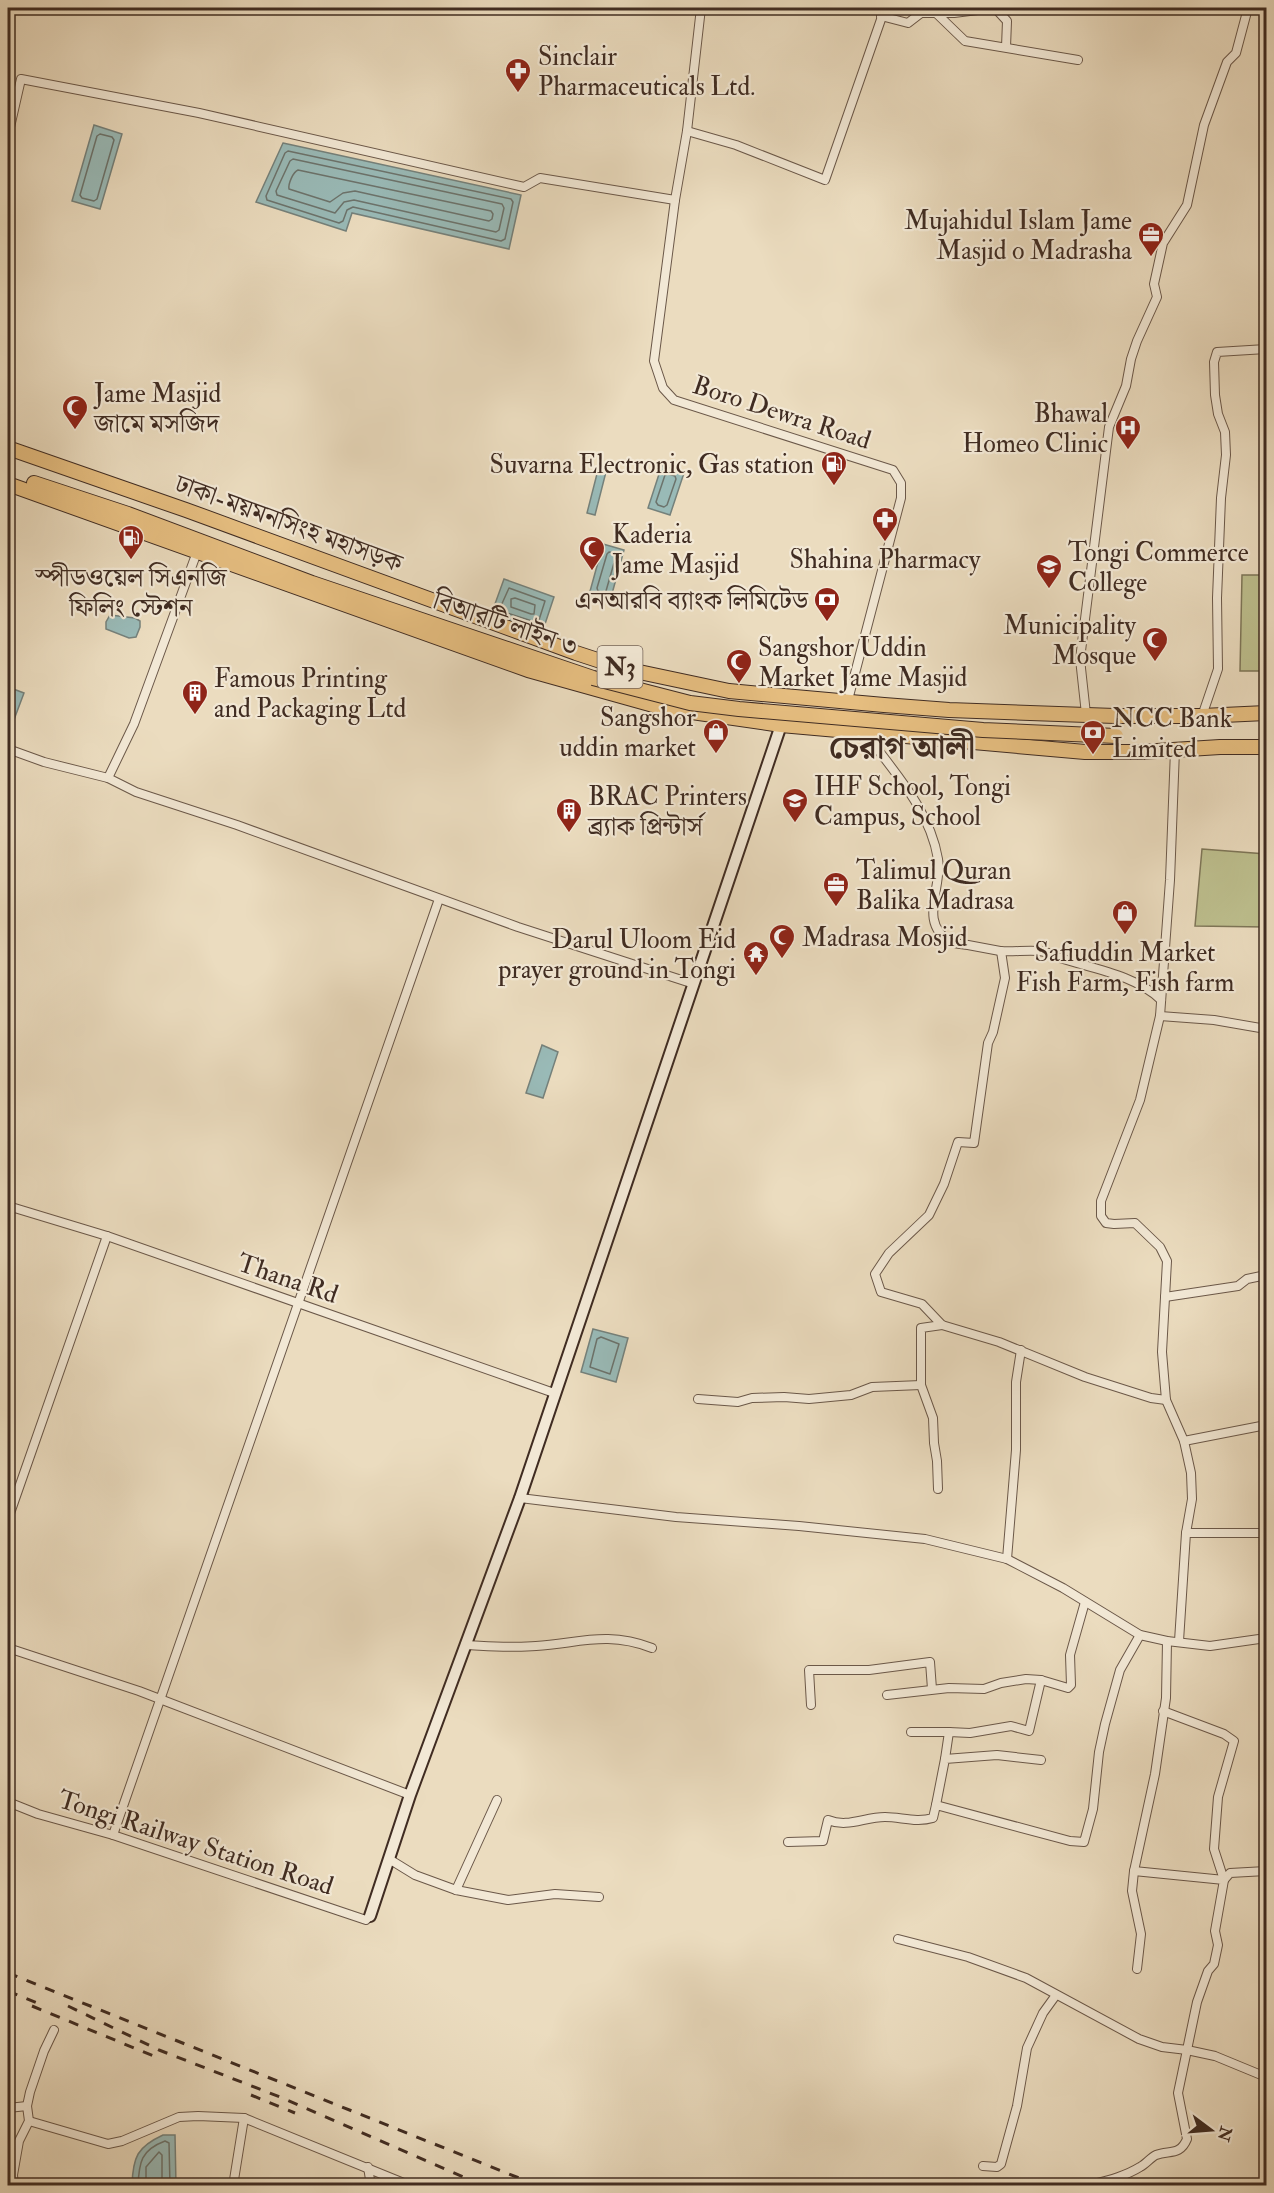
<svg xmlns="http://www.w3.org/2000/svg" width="1274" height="2193" font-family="'IM FELL Double Pica','Noto Serif Bengali',serif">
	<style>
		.green { fill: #bdbf8e; stroke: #7e7658; stroke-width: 1.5 }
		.water { fill: #99bab7; stroke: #75817b; stroke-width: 1.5 }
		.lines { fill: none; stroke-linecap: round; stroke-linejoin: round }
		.shore { stroke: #6c736c; stroke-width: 1.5 }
		.street-casing { stroke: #6b5849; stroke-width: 10 }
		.secondary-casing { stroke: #402c22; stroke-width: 14 }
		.highway-casing { stroke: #402c22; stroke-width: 16 }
		.street { stroke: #f2e8d5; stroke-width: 8 }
		.secondary { stroke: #f2e8d5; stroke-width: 10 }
		.highway { stroke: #e6be80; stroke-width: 14 }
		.rail { stroke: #402c22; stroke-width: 3; stroke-dasharray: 10 10; stroke-linecap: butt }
		.highway-bridge-casing { stroke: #402c22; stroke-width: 16; stroke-linecap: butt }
		.highway-bridge { stroke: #e6be80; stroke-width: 14 }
		.labels { text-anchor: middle; stroke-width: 4.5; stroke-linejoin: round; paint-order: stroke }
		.shield { fill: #f2e8d5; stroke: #756458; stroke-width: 1.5 }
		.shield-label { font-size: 24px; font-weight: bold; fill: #402c22 }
		.poi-label { font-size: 26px; fill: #402c22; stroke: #f2e8d5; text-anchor: start }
		.street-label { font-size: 26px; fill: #402c22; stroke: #f2e8d5 }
		.district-label { font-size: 32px; font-weight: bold; fill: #402c22; stroke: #f2e8d5 }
	</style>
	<rect width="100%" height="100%" fill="#ebdcbf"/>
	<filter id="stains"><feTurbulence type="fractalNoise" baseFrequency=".00333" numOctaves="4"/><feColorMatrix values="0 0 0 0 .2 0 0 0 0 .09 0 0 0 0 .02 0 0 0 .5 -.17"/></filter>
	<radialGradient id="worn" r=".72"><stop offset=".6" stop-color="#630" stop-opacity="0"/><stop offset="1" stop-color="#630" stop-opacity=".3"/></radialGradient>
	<!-- green -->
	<g class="green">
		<polygon points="1242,575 1266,575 1266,671 1240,671"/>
		<polygon points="1202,849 1266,854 1266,927 1195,926"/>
	</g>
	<!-- water -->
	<g class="water">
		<polygon points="94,125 122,134 100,209 72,201"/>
		<polygon points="283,143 521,195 509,249 352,213 346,231 256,202"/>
		<polygon points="662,465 684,473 670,515 648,508"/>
		<polygon points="599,466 607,468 595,515 587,513"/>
		<polygon points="603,544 624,550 610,601 589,595"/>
		<polygon points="504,579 554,597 542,633 491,615"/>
		<polygon points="110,615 135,618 140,621 140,627 136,637 129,638 106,629 106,622"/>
		<polygon points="8,687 24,693 12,725 8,723"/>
		<polygon points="542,1045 558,1052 543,1098 526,1093"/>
		<polygon points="593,1329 628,1338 616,1382 581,1372"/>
		<path d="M 163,2135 L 175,2135 L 176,2185 L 132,2185 C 133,2157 137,2147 163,2135 Z"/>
	</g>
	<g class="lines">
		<!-- shore -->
		<g class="shore">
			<polygon points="100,134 112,137 114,140 97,199 94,201 82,198 80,195 97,136"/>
			<polygon points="288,151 511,199 513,202 505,239 501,241 353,207 347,210 343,221 339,223 267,200 266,196 285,153"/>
			<polygon points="293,159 502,204 504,208 499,230 496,232 354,200 344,202 335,213 277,195 276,191 290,161"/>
			<path d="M 298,170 L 491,211 L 493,214 L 492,219 L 489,221 L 355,191 L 343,193 L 330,202 L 289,189 C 288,184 293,172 298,170 Z"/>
			<polygon points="668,474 675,476 676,479 667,505 664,507 658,505 656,502 665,475"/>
			<polygon points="609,552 614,553 616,556 606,591 603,593 598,591 597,588 607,554"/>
			<polygon points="509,588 545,601 538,623 501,611 500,608"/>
			<polygon points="515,598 535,605 534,614 531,614 511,607 511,599"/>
			<polygon points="601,1337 619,1344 610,1374 590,1367 597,1339"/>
			<path d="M 138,2186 C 139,2162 141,2150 165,2141 L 169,2143 L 170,2186"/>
			<polyline points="146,2186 146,2167 159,2152 162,2155 162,2186"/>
		</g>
		<defs>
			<g id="street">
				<polyline points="701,8 687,131 675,200 654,361 663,388 674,400 893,470 901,483 901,498 848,700"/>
				<polyline points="995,8 1007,21 1006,47"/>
				<polyline points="936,13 965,41 1078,60"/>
				<polyline points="881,16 908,23 921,13 954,13 993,8"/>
				<polyline points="687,131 736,145 825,180 885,8"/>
				<polyline points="8,136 21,79 199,113 524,187 540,178 675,200"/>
				<polyline points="197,552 134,724 108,778 136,792 237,825 518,927 694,984"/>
				<polyline points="1086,714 1080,659 1109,427 1126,386 1131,359 1137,341 1157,297 1154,284 1163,243 1187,205 1204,125 1227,62 1236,53 1248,8"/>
				<polyline points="1202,716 1218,669 1217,598 1221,498 1226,455 1225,432 1218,414 1215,395 1214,362 1217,352 1266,349"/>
				<path d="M 866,734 C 894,772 930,810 938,859 C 943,887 917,923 951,942 C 955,944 963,944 968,945 C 979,947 989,949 1000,951 C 1019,953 1040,946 1057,957 C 1090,968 1136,975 1161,1000"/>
				<polyline points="8,749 44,762 108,778"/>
				<polyline points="1175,750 1170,880 1160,1016 1140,1100 1101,1201 1101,1216 1106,1223 1114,1224 1135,1223 1160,1247 1167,1261 1162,1352 1166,1400 1184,1441 1191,1473 1192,1499 1186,1533 1179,1641"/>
				<polyline points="1001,951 1005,978 993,1032 988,1043 974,1143 958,1142 944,1184 929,1215 889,1253 875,1274 881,1292 922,1304 942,1325 999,1342 1085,1377 1151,1398 1166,1400"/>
				<polyline points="1160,1016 1214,1020 1266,1029"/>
				<polyline points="8,1206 107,1236 554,1393"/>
				<polyline points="1165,1297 1238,1286 1247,1279 1266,1275"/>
				<polyline points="698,1399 738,1402 752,1398 784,1397 809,1399 851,1395 872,1387 921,1385"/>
				<polyline points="1184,1441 1266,1425"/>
				<polyline points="938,1489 937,1461 934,1443 933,1418 921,1385 921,1328 942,1325"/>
				<polyline points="520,1498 676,1517 799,1526 925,1539 1007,1559 1063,1588 1140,1635 1167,1641 1210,1646 1266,1638"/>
				<polyline points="8,1519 107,1236"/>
				<polyline points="1186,1533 1266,1533"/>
				<polyline points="1007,1559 1016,1450 1016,1382 1021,1350"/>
				<path d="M 465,1645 C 489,1646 513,1648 536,1646 C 580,1643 607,1631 652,1648"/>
				<polyline points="8,1648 139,1691 410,1795"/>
				<polyline points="887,1695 949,1688 984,1689 1001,1683 1026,1679 1041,1680 1068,1688 1071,1685 1070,1655 1085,1602"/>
				<polyline points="811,1705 809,1670 869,1670 930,1662 932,1689"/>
				<polyline points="1163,1711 1224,1734 1234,1741 1218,1797 1214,1849 1224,1880 1230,1873 1266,1871"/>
				<polyline points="911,1732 949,1732"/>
				<polyline points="945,1759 949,1732 970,1733 1011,1726 1029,1731 1041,1680"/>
				<polyline points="8,1802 38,1814 113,1835 366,1920 370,1916"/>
				<polyline points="936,1805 945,1759 997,1755 1041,1760"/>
				<polyline points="113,1835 439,899"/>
				<path d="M 788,1842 L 823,1841 L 828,1820 C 848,1828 864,1817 885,1817 C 901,1817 916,1823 933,1818 L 936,1805 L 1070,1841 L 1084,1842 L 1093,1809 L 1099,1752 L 1105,1724 L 1120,1670 L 1140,1635"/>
				<polyline points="389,1859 415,1875 456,1890 508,1900 555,1894 599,1897"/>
				<polyline points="456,1890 497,1800"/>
				<polyline points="898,1939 968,1957 1026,1978 1139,2039 1162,2047 1187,2050 1215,2056 1266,2077"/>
				<polyline points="1137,1969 1141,1934 1132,1891 1134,1871 1155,1774 1166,1698 1167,1641"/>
				<polyline points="8,2108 27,2106"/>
				<polyline points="29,2121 108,2144 122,2141 179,2117 198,2116 244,2118 411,2186"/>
				<polyline points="983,2166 997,2167 1001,2164 1017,2106 1027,2048 1043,2013 1056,1995"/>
				<polyline points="368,2167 371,2186"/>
				<polyline points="14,2186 13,2175 19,2141 29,2121 27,2106 30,2092 44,2051 54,2030"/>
				<polyline points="233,2186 244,2118"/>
				<path d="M 1086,2186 C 1105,2181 1124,2177 1140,2167 C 1146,2164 1150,2158 1156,2155 C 1169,2150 1180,2156 1187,2139 L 1178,2093 L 1197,2002 L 1208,1971 L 1214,1964 L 1218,1945 L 1215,1931 L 1224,1880 L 1134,1871"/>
			</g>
			<polyline id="secondary" points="370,1916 410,1795 520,1498 781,725"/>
			<g id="highway">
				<polyline points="8,448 186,510 576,653 625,669 729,691 884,705 949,710 1115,716 1202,716 1266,713"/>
				<polyline points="34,483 128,514 312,583 593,678"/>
				<polyline points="8,484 528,670 664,708 781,725 1085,752 1141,752 1220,747 1266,747"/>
			</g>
		</defs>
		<!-- street casing -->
		<use href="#street" class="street-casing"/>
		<!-- secondary casing -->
		<use href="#secondary" class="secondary-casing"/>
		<!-- highway casing -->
		<use href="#highway" class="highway-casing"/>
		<!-- street -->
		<use href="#street" class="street"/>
		<!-- secondary -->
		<use href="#secondary" class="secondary"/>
		<!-- highway -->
		<use href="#highway" class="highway"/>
		<!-- rail -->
		<g class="rail">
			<polyline points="8,1973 539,2186"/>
			<polyline points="8,1991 42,2005"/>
			<polyline points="32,2006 156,2057"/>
			<polyline points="68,2006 159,2050 280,2097 484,2186"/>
			<polyline points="251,2095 295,2113"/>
		</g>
		<defs>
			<polyline id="highway-bridge" points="593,678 690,703 739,709 983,730 1116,736"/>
		</defs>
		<!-- highway-bridge casing -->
		<use href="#highway-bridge" class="highway-bridge-casing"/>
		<!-- highway-bridge -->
		<use href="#highway-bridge" class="highway-bridge"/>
	</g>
	<!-- icons -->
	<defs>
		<symbol id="pharmacy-pin" viewBox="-11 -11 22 30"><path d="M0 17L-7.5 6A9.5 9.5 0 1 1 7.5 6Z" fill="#8f2418" stroke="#f2e8d5"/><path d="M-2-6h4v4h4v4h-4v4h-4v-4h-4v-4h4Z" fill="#fff"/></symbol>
		<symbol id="office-pin" viewBox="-11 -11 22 30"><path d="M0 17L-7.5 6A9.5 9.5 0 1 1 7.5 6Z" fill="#8f2418" stroke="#f2e8d5"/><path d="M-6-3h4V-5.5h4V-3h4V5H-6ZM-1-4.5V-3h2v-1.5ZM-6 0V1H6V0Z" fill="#fff"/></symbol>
		<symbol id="mosque-pin" viewBox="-11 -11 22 30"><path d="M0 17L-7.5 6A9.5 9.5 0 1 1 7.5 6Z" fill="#8f2418" stroke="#f2e8d5"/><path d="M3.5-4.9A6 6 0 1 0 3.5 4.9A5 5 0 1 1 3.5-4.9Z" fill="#fff"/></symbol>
		<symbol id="hospital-pin" viewBox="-11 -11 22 30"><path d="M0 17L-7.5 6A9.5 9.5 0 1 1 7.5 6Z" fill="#8f2418" stroke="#f2e8d5"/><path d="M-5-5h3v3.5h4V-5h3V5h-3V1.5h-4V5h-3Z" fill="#fff"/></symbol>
		<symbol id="fuel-pin" viewBox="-11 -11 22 30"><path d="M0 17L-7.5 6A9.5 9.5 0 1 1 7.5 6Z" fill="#8f2418" stroke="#f2e8d5"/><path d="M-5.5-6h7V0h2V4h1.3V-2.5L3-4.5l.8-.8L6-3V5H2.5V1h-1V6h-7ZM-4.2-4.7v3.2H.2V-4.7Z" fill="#fff"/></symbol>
		<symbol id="university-pin" viewBox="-11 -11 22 30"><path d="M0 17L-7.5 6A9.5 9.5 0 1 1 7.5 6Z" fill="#8f2418" stroke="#f2e8d5"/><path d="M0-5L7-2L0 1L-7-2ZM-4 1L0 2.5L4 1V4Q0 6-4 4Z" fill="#fff"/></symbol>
		<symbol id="bank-pin" viewBox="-11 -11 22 30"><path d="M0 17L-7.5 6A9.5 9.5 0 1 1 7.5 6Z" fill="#8f2418" stroke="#f2e8d5"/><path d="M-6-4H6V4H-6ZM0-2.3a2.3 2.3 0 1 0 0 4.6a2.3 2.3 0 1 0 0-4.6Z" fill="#fff"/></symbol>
		<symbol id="building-pin" viewBox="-11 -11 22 30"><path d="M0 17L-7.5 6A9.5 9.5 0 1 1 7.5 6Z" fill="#8f2418" stroke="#f2e8d5"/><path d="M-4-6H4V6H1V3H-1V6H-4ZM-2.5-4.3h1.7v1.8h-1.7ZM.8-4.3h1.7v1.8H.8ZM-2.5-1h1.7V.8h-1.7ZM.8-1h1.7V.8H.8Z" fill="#fff"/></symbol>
		<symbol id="shop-pin" viewBox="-11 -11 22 30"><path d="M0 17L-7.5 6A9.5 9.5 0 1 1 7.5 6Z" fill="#8f2418" stroke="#f2e8d5"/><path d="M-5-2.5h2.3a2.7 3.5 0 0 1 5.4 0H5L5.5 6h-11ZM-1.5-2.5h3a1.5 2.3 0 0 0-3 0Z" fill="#fff"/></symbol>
		<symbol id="school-pin" viewBox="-11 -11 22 30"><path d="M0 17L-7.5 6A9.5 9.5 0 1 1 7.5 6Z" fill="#8f2418" stroke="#f2e8d5"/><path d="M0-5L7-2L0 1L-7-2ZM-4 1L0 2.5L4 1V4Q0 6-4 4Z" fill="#fff"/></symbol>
		<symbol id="temple-pin" viewBox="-11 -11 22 30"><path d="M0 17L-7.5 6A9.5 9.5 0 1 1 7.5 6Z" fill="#8f2418" stroke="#f2e8d5"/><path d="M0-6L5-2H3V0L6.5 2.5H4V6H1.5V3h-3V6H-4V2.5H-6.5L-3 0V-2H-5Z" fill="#fff"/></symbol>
	</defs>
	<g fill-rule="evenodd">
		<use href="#pharmacy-pin" x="503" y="56" width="30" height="40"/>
		<use href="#office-pin" x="1136" y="220" width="30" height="40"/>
		<use href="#mosque-pin" x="60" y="393" width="30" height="40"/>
		<use href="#hospital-pin" x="1113" y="413" width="30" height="40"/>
		<use href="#fuel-pin" x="819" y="449" width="30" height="40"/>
		<use href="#pharmacy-pin" x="870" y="505" width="30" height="40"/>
		<use href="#fuel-pin" x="116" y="523" width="30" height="40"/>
		<use href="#mosque-pin" x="577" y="534" width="30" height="40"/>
		<use href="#university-pin" x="1034" y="552" width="30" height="40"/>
		<use href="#bank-pin" x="812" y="585" width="30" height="40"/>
		<use href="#mosque-pin" x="1140" y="625" width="30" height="40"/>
		<use href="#mosque-pin" x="724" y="647" width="30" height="40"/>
		<use href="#building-pin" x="180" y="678" width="30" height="40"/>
		<use href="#shop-pin" x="701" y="717" width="30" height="40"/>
		<use href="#bank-pin" x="1078" y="718" width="30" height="40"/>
		<use href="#school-pin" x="780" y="786" width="30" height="40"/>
		<use href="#building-pin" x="554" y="796" width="30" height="40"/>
		<use href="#office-pin" x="821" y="870" width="30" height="40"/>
		<use href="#shop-pin" x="1110" y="898" width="30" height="40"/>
		<use href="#mosque-pin" x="767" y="922" width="30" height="40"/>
		<use href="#temple-pin" x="741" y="939" width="30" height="40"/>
	</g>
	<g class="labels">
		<!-- shield labels -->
		<rect class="shield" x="597.5" y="646" width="45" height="42" rx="4.5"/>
		<g class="shield-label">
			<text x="620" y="675">N3</text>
		</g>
		<!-- poi labels -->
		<g class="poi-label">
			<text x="538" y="65">Sinclair<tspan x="538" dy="30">Pharmaceuticals Ltd.</tspan></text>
			<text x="1132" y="229" text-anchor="end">Mujahidul Islam Jame<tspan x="1132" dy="30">Masjid o Madrasha</tspan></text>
			<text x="94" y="402">Jame Masjid<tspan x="94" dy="30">জামে মসজিদ</tspan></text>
			<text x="1108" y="422" text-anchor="end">Bhawal<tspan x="1108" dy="30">Homeo Clinic</tspan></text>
			<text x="814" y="473" text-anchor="end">Suvarna Electronic, Gas station</text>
			<text x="612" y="543">Kaderia<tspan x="612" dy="30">Jame Masjid</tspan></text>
			<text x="1068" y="561">Tongi Commerce<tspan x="1068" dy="30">College</tspan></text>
			<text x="885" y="568" text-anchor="middle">Shahina Pharmacy</text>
			<text x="131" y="586" text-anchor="middle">স্পীডওয়েল সিএনজি<tspan x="131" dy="30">ফিলিং স্টেশন</tspan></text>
			<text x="808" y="609" text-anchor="end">এনআরবি ব্যাংক লিমিটেড</text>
			<text x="1136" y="634" text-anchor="end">Municipality<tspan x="1136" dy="30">Mosque</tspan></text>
			<text x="758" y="656">Sangshor Uddin<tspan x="758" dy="30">Market Jame Masjid</tspan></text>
			<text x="214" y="687">Famous Printing<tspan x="214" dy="30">and Packaging Ltd</tspan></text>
			<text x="696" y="726" text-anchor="end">Sangshor<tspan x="696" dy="30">uddin market</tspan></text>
			<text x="1112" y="727">NCC Bank<tspan x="1112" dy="30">Limited</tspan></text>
			<text x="814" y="795">IHF School, Tongi<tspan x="814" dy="30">Campus, School</tspan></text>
			<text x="588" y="805">BRAC Printers<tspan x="588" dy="30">ব্র্যাক প্রিন্টার্স</tspan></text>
			<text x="856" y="879">Talimul Quran<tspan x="856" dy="30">Balika Madrasa</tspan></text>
			<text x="802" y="946">Madrasa Mosjid</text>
			<text x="736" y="948" text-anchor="end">Darul Uloom Eid<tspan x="736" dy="30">prayer ground in Tongi</tspan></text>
			<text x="1125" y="961" text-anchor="middle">Safiuddin Market<tspan x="1125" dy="30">Fish Farm, Fish farm</tspan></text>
		</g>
		<!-- street labels -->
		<g class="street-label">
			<text transform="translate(782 412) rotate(18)" y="9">Boro Dewra Road</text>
			<text transform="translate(289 523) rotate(20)" y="9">ঢাকা-ময়মনসিংহ মহাসড়ক</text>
			<text transform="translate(506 623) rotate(19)" y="9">বিআরটি লাইন ৩</text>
			<text transform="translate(288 1278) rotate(19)" y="9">Thana Rd</text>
			<text transform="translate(196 1842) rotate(18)" y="9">Tongi Railway Station Road</text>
		</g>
		<!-- district labels -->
		<g class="district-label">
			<text x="902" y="758">চেরাগ আলী</text>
		</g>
	</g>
	<!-- margin -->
	<rect width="1274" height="2193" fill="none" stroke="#ebdcbf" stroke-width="30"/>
	<rect x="9" y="9" width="1256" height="2175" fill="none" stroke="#402c22" stroke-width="3"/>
	<rect x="15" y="15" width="1244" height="2163" fill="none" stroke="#402c22" stroke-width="1.5"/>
	<!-- north arrow -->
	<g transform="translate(1211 2130) rotate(106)" stroke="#f2e8d5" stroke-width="4.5" paint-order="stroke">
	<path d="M0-4.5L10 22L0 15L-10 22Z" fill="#402c22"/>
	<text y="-9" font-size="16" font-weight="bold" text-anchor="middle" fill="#402c22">N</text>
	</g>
	<rect width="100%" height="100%" filter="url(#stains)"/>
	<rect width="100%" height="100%" fill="url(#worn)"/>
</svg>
